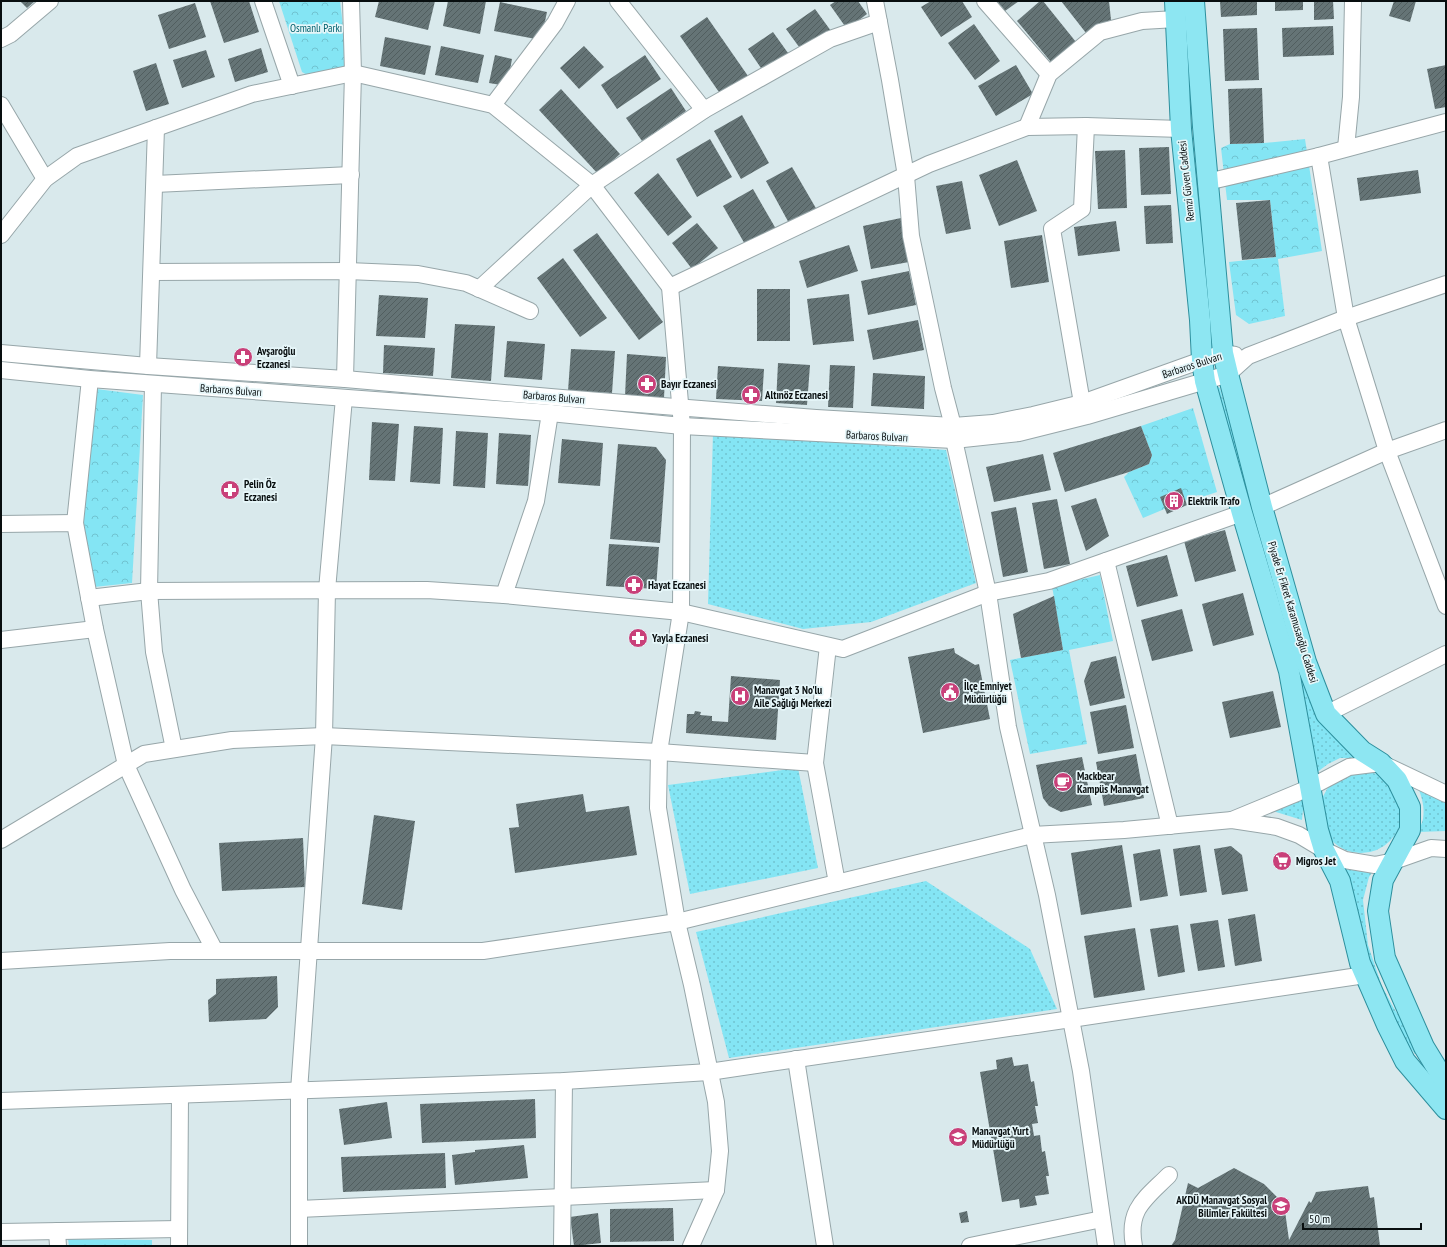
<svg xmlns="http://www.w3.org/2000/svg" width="1447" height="1247" font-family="'PT Sans Narrow',sans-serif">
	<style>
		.grass { fill: url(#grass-dots) }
		.park { fill: url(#park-crowns) }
		.building { fill: url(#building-hatch) }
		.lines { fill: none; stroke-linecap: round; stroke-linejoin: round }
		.minor-casing { stroke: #97a6a9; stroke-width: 18 }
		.major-casing { stroke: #2d8f9d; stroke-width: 22 }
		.minor { stroke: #fff; stroke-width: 16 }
		.major { stroke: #8de6f2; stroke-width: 20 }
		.labels { text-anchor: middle; stroke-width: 3.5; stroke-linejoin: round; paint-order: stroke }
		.park-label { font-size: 11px; fill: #01616d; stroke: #e6f6f9 }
		.street-label { font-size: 11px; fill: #080e0f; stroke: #e6f6f9 }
		.poi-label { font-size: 11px; font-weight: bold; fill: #080e0f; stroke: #e6f6f9; text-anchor: start }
	</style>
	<defs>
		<pattern id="grass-dots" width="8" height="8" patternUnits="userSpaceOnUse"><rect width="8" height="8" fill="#84e5f4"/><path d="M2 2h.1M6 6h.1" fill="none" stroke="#70c3d0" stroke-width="1.8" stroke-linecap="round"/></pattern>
		<pattern id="park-crowns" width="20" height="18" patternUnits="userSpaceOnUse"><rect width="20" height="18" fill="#84e5f4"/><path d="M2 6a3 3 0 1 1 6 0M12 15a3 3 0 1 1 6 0" fill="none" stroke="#70c3d0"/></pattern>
		<pattern id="building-hatch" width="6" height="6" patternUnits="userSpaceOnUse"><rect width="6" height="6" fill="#657476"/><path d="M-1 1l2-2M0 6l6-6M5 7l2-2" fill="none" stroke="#515e5f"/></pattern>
	</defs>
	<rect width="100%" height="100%" fill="#d9e9ec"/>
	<!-- grass -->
	<g class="grass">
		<path d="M 1214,386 L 1217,386 L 1220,388 L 1306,692 C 1318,722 1334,738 1358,758 L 1340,758 L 1328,764 L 1316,773 Z"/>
		<polygon points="713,433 946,450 976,583 871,622 803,629 708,604"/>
		<polygon points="798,768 818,868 690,894 668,785"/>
		<circle cx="1361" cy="812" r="41"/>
		<path d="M 1417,786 L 1446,800 L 1446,831 L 1419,832 C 1420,827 1422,823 1423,819 C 1425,808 1422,796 1417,786 Z"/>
		<polygon points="1304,799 1302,820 1276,812 1261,810"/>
		<path d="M 1340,866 L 1376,867 L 1369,877 L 1363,900 L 1368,945 L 1382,986 L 1392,1005 L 1420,1050 L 1417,1054 L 1415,1054 C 1399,1035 1384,1009 1375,986 C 1362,947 1352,906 1340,866 Z"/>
		<polygon points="926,881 1030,949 1057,1009 729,1058 696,932"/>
	</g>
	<!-- park -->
	<g class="park">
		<polygon points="279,1 340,1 347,60 344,67 309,76 302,72"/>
		<polygon points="1305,139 1322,251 1278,259 1285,316 1249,324 1236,315 1229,262 1276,257 1270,200 1227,200 1221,148 1230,144 1264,143"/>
		<polygon points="89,388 143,395 132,583 94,587 75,523"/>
		<polygon points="1193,408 1217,492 1202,497 1198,495 1143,518 1124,477 1129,472 1149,464 1152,455 1141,426"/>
		<polygon points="1100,575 1113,641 1069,650 1087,744 1030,754 1010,660 1063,650 1052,586"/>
		<polygon points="68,1239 152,1240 152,1246 69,1246"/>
	</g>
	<!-- building -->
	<g class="building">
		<polygon points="20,1 35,1 27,8"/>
		<polygon points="210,1 249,1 259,32 224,43"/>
		<polygon points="379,1 435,1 428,30 375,17"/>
		<polygon points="448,1 486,1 480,34 443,26"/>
		<polygon points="836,1 858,1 867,14 847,29 830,5"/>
		<polygon points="931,1 962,1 972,17 941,37 921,7"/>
		<polygon points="997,1 1019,1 1005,11"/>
		<polygon points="1040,1 1043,1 1076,42 1051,62 1017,21"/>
		<polygon points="1061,1 1109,1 1111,20 1086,33"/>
		<polygon points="1220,1 1257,1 1257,15 1221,17"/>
		<polygon points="1275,1 1303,1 1303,10 1275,11"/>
		<polygon points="1314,1 1333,1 1334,19 1314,20"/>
		<polygon points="1394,1 1416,1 1410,22 1389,16"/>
		<polygon points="500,2 547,12 541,40 494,31"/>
		<polygon points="195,3 206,37 169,49 158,15"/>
		<polygon points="815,9 831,31 802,51 786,29"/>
		<polygon points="707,17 748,76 721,95 680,36"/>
		<polygon points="974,24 1000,61 975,80 948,43"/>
		<polygon points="1333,26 1334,55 1283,57 1282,28"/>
		<polygon points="1257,28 1259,80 1225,81 1223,29"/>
		<polygon points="773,32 788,53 763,71 748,49"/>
		<polygon points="385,37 431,46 425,75 380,66"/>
		<polygon points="441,46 484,55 478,83 435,75"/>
		<polygon points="584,46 604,67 579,89 560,68"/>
		<polygon points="261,48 268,72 235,82 228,59"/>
		<polygon points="206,50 215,77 182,88 173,60"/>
		<polygon points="495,55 512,59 507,86 489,83"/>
		<polygon points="645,55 661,79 617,109 601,85"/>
		<polygon points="156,63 169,104 146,111 133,71"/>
		<polygon points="1016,65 1033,94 996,116 978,86"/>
		<polygon points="1446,65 1446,107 1435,109 1427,69"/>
		<polygon points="671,88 686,111 642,141 626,118"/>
		<polygon points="1262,88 1264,143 1230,144 1228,89"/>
		<polygon points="561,89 620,154 598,174 539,110"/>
		<polygon points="742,115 769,163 741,179 714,131"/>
		<polygon points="710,139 732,177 697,197 676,159"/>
		<polygon points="1169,147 1171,194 1141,195 1139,148"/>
		<polygon points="1125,150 1127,208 1098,209 1095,151"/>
		<polygon points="1017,160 1037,211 999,226 979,175"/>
		<polygon points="792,167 817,210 790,225 766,181"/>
		<polygon points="1418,170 1421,193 1360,201 1357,178"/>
		<polygon points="658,173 692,217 668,236 634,193"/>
		<polygon points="962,181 971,229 946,234 936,186"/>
		<polygon points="753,189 776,229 746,246 723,206"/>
		<polygon points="1270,200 1276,257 1242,260 1236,203"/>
		<polygon points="1171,205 1173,243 1146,244 1144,206"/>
		<polygon points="901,218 909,262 871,269 863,226"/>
		<polygon points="1116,221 1120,251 1078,256 1074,227"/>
		<polygon points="697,223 718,248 692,269 672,243"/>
		<polygon points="597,233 663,322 639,340 573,250"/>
		<polygon points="1042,235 1049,282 1011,288 1004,241"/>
		<polygon points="849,245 858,271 807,288 799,261"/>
		<polygon points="563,258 607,318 580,337 537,278"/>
		<polygon points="909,271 916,305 868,315 861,281"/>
		<rect x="757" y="289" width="33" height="52"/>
		<polygon points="849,294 854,341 813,345 807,299"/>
		<polygon points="379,295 428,298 425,338 376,336"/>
		<polygon points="918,320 924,350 873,360 867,330"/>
		<polygon points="455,324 495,326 491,381 451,378"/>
		<polygon points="507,341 545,344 542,380 504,377"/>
		<polygon points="384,345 435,348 433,376 383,373"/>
		<polygon points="571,349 615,351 612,393 568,391"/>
		<polygon points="627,354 666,357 664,398 625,396"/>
		<polygon points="778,363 810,365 807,405 776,403"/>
		<polygon points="830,365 855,366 853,408 828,407"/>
		<polygon points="718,366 764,369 762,401 716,399"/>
		<polygon points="873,373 925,376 924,409 871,406"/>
		<polygon points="372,422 399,424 395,481 369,480"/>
		<polygon points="414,426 443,428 440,484 410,482"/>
		<polygon points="1141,426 1152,455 1149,464 1129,472 1065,492 1053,453"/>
		<polygon points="456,431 488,433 485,488 453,486"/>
		<polygon points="499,433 531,435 528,486 496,484"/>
		<polygon points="562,439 603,443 600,486 558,483"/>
		<polygon points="618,444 656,447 666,460 660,543 610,539"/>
		<polygon points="1043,454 1051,490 994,502 986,467"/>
		<polygon points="1181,488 1187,505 1167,514 1160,497"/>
		<polygon points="1096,498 1109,536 1086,551 1071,506"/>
		<polygon points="1057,499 1070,564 1044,569 1032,503"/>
		<polygon points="1016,507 1028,572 1003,577 991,512"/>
		<polygon points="1225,530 1236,571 1195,582 1184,541"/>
		<polygon points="609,544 659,547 656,589 606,586"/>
		<polygon points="1167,555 1178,596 1137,607 1126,566"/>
		<polygon points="1243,593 1254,635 1213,646 1202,604"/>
		<polygon points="1054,596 1063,650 1021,658 1013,614"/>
		<polygon points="1182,609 1193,651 1152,661 1141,620"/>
		<polygon points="954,648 955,653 975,665 979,664 990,719 923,733 908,657"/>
		<polygon points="1116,656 1125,698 1090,706 1084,681 1091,662"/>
		<polygon points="731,676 780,680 776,740 686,733 687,714 694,714 695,711 701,712 700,715 712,716 712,721 728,722"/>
		<polygon points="1273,691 1281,727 1230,738 1222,702"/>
		<polygon points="1126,705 1134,748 1098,754 1090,712"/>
		<polygon points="1136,754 1144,798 1104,806 1096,762"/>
		<polygon points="1082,757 1092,805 1061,812 1049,806 1043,798 1036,765"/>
		<polygon points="583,794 586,812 629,806 637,855 515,873 509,828 519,827 516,804"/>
		<polygon points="374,815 415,821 402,910 362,904"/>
		<polygon points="303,838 305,887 222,891 219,843"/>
		<polygon points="1122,845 1132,907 1081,915 1071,853"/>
		<polygon points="1200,845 1207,892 1180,896 1173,849"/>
		<polygon points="1231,846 1242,855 1248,891 1222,895 1214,849"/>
		<polygon points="1160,849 1168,896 1140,901 1133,854"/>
		<polygon points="1255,914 1262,961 1235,966 1228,919"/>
		<polygon points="1218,920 1225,967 1198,971 1190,924"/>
		<polygon points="1178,925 1185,972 1158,977 1150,929"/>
		<polygon points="1135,928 1145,990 1094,998 1084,936"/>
		<polygon points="277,976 278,1007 266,1019 209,1022 208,1000 216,994 216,979"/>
		<polygon points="1012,1057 1014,1066 1028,1064 1031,1082 1034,1081 1038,1106 1035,1106 1038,1123 1032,1124 1034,1136 1040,1135 1042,1152 1045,1151 1049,1176 1046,1176 1049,1194 1035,1196 1037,1205 1020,1208 1019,1199 1002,1202 980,1072 997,1069 996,1060"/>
		<polygon points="535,1099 536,1138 422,1143 420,1104"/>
		<polygon points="387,1102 392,1138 344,1145 339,1109"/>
		<polygon points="524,1145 528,1178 455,1185 452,1155 475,1152 475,1150"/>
		<polygon points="445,1153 446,1188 343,1192 341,1157"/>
		<polygon points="1234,1168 1264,1184 1284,1204 1289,1240 1309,1201 1311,1203 1316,1192 1368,1186 1370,1198 1374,1197 1380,1246 1171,1246 1175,1240 1188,1183 1198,1188"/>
		<polygon points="673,1208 674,1241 610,1242 610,1209"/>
		<polygon points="967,1211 969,1222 961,1223 959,1213"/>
		<polygon points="598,1213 601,1243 574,1246 570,1217"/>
	</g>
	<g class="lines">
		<defs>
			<g id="minor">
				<polyline points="263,1 292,86"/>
				<polyline points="618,1 704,110"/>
				<polyline points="875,1 890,80 906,176 911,236 943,388 953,426"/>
				<polyline points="985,1 1049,74"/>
				<polyline points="1,39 11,34 50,1"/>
				<polyline points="1,105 45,179"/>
				<polyline points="493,105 555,23 567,1"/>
				<polyline points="1027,127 1049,74 1100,32 1142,21 1176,19"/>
				<polyline points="1346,148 1351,97 1353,1"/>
				<polyline points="1319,156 1346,318 1387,451 1446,606"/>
				<polyline points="1207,182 1319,156 1446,122"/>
				<polyline points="155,184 351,175"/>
				<polyline points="1,235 45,179 77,156 252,94 353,73 493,105 592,185 670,287 682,426 681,612 659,752 658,808 677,922 692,985 716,1102 720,1151 716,1190 691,1246"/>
				<polyline points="152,272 348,271 418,274 466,283 530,311"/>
				<polyline points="670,287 929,164 1027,127 1086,126 1181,129"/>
				<polyline points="479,289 592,185 704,110 830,39 879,22"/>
				<polyline points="1,353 148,366 345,379 562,398 816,418 953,426 993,423 1033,415 1082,403 1202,360 1223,353 1235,355"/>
				<polyline points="148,366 156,128"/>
				<polyline points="1,370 90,379 550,413 682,426 954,440 1019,433 1087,416 1205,381 1228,374 1248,356 1346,318 1446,284"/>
				<polyline points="345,379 353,73 351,1"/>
				<polyline points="153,384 149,591 154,652 174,749"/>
				<polyline points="1082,403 1052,229 1082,209 1086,126"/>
				<polyline points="954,440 988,593 1008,727 1047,895 1081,1071 1106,1246"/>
				<polyline points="1262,507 1387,451 1446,430"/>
				<polyline points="75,523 90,379"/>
				<polyline points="1,524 75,523 95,629 126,765 183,890 215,951"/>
				<polyline points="1106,561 1170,826"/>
				<polyline points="504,595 536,501 550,413"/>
				<polyline points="89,598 149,591 427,590 504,595 681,612 843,649 988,593 1049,581 1242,513"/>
				<polyline points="1,640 95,629"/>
				<polyline points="828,646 815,763 837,883"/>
				<polyline points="1326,714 1446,654"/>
				<polyline points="1232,820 1309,788 1349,767 1381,763 1446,794"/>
				<polyline points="1,840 144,754 232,740 324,736 659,752 815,763"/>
				<polyline points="1,961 170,951 483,951 677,922 1032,835 1124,830 1232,820 1277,827 1299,835 1324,850 1345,860 1375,865 1394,861 1431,848 1446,849"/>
				<polyline points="796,1059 825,1246"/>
				<polyline points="1,1101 564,1081 709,1072 1071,1019 1365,975"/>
				<polyline points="299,1209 716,1190"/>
				<polyline points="57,1231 58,1246"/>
				<polyline points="1,1232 179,1229"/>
				<polyline points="179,1246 180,1095"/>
				<polyline points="299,1246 299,1091 324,736 327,590 344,398"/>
				<polyline points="562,1246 564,1081"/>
				<polyline points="970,1246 1102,1219"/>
				<path d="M 1134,1246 C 1127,1209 1145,1199 1169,1175"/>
			</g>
			<g id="major">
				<polyline points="1175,1 1181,129 1200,320 1202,360 1205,381 1242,513 1289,671 1318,830 1324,850 1340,881 1360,963 1387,1025 1405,1061 1446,1109"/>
				<polyline points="1194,1 1203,127 1223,353 1228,374 1262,507 1306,662 1326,714 1362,751 1381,763 1397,780 1410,807 1410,830 1383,880 1378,911 1385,958 1424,1047 1446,1083"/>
			</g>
		</defs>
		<!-- minor casing -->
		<use href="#minor" class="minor-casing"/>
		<!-- major casing -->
		<use href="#major" class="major-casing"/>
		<!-- minor -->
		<use href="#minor" class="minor"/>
		<!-- major -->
		<use href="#major" class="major"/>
	</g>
	<!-- icons -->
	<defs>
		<symbol id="pharmacy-disc" viewBox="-11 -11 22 22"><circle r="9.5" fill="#c94079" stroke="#e6f6f9"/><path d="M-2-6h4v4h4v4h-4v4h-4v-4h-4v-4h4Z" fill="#fff"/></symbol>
		<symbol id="building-disc" viewBox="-11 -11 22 22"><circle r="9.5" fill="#c94079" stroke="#e6f6f9"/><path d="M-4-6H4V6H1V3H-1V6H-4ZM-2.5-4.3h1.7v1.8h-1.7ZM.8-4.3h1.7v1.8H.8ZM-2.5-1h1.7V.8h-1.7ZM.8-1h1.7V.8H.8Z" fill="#fff"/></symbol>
		<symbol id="civic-disc" viewBox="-11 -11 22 22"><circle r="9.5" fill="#c94079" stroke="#e6f6f9"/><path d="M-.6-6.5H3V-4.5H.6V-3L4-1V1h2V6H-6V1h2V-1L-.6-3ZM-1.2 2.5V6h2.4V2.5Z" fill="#fff"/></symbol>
		<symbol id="hospital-disc" viewBox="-11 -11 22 22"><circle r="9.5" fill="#c94079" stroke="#e6f6f9"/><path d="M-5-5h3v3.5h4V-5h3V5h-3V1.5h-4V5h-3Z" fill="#fff"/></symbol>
		<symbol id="cafe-disc" viewBox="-11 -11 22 22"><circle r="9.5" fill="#c94079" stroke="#e6f6f9"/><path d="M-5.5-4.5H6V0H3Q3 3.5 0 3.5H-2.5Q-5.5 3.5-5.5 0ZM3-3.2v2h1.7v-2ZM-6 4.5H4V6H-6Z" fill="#fff"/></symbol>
		<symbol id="supermarket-disc" viewBox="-11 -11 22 22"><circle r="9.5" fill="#c94079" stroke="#e6f6f9"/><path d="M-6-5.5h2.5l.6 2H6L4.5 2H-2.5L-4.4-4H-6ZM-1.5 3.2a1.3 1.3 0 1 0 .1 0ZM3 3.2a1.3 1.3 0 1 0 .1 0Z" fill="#fff"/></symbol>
		<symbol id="school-disc" viewBox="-11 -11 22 22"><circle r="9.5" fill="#c94079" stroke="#e6f6f9"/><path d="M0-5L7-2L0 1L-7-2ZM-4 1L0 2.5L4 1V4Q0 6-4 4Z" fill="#fff"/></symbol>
		<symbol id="university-disc" viewBox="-11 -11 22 22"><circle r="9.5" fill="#c94079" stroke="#e6f6f9"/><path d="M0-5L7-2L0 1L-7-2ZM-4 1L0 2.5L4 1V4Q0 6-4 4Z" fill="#fff"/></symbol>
	</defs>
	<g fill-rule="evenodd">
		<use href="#pharmacy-disc" x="232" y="346" width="22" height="22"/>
		<use href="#pharmacy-disc" x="636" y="373" width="22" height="22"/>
		<use href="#pharmacy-disc" x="740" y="384" width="22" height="22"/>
		<use href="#pharmacy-disc" x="219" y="479" width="22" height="22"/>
		<use href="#building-disc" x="1163" y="490" width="22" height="22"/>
		<use href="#pharmacy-disc" x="623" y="574" width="22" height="22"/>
		<use href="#pharmacy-disc" x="627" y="627" width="22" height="22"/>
		<use href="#civic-disc" x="939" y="681" width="22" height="22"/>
		<use href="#hospital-disc" x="729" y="685" width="22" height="22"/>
		<use href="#cafe-disc" x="1052" y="771" width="22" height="22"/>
		<use href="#supermarket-disc" x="1271" y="850" width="22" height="22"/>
		<use href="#school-disc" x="947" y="1126" width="22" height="22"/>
		<use href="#university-disc" x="1270" y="1195" width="22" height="22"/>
	</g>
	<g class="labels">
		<!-- park labels -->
		<g class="park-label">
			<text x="316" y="32">Osmanlı Parkı</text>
		</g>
		<!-- street labels -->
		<g class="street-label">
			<text transform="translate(1186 181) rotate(-96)" y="4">Remzi Güven Caddesi</text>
			<text transform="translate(1192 365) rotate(-18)" y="4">Barbaros Bulvarı</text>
			<text transform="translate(231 390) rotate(4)" y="4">Barbaros Bulvarı</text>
			<text transform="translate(554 397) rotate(5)" y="4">Barbaros Bulvarı</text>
			<text transform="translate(877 436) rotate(3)" y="4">Barbaros Bulvarı</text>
			<text transform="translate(1293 612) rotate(73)" y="4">Piyade Er Fikret Karamusaoğlu Caddesi</text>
		</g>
		<!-- poi labels -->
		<g class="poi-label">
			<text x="257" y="355">Avşaroğlu<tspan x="257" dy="13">Eczanesi</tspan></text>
			<text x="661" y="388">Bayır Eczanesi</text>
			<text x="765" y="399">Altınöz Eczanesi</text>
			<text x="244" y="488">Pelin Öz<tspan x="244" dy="13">Eczanesi</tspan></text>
			<text x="1188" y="505">Elektrik Trafo</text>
			<text x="648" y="589">Hayat Eczanesi</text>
			<text x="652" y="642">Yayla Eczanesi</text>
			<text x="964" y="690">İlçe Emniyet<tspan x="964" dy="13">Müdürlüğü</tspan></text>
			<text x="754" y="694">Manavgat 3 No'lu<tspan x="754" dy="13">Aile Sağlığı Merkezi</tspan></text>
			<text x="1077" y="780">Mackbear<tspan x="1077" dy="13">Kampüs Manavgat</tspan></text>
			<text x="1296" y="865">Migros Jet</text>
			<text x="972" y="1135">Manavgat Yurt<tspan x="972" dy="13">Müdürlüğü</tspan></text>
			<text x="1267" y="1204" text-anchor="end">AKDÜ Manavgat Sosyal<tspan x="1267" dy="13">Bilimler Fakültesi</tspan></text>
		</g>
	</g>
	<!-- border -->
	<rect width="1447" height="1247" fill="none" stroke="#080e0f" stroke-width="4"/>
	<!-- scale -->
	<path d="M1303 1223v6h118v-6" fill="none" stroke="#080e0f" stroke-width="2"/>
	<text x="1309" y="1223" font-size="12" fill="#080e0f" stroke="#e6f6f9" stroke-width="3" paint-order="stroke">50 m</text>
</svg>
